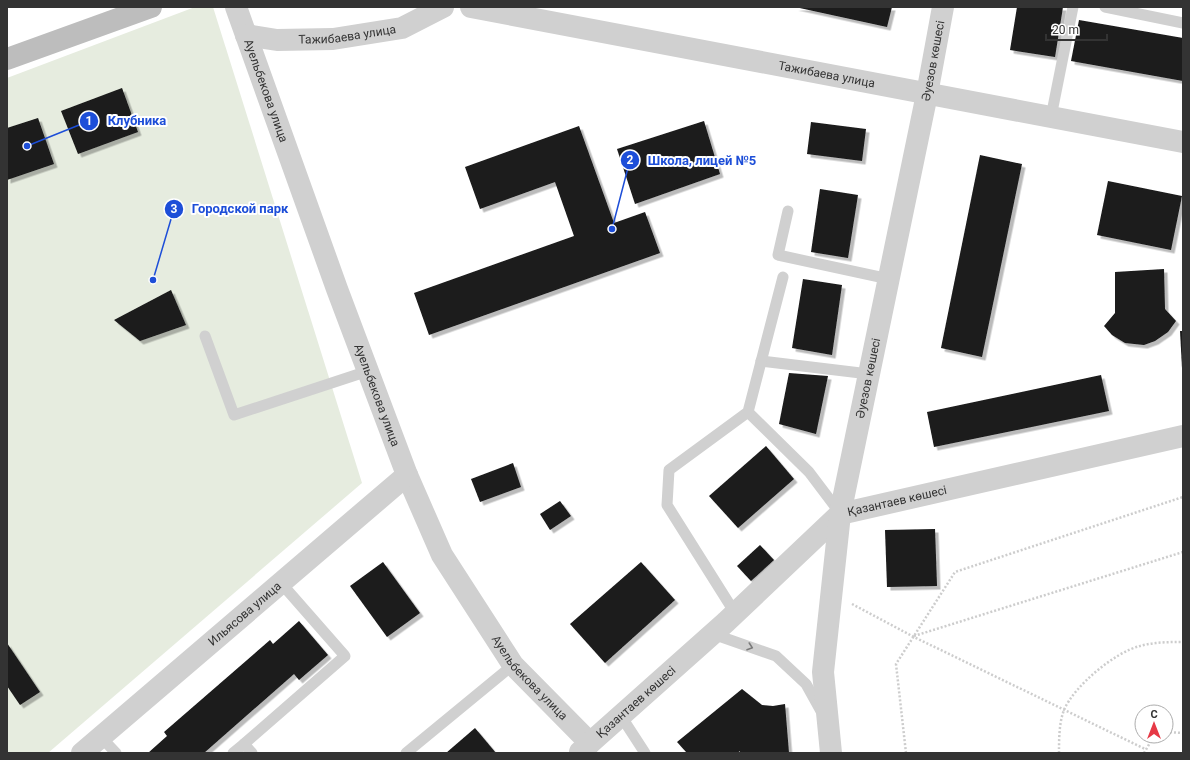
<svg xmlns="http://www.w3.org/2000/svg" width="1190" height="760" font-family="Roboto,sans-serif">
	<style>
		.green { fill: #e6ecdf }
		.building { fill: #1a1a1a; filter: url(#shadow) }
		.lines { fill: none; stroke-linecap: round; stroke-linejoin: round }
		.path { stroke: #cdcdcd; stroke-width: 2.5; stroke-dasharray: 2 2; stroke-linecap: butt }
		.lane { stroke: #d0d0d0; stroke-width: 11 }
		.street { stroke: #d0d0d0; stroke-width: 22 }
		.secondary { stroke: #bdbdbd; stroke-width: 22 }
		.oneway { stroke: #7a7a7a }
		.labels { text-anchor: middle; stroke-width: 4; stroke-linejoin: round; paint-order: stroke }
		.street-label { font-size: 12px; fill: #333; stroke: #fff }
		.leader { fill: none; stroke: #1d4ed8; stroke-width: 1.5 }
		.callout-dot { fill: #1d4ed8; stroke: #fff; stroke-width: 1.5 }
		.mark-label { font-size: 12px; text-anchor: middle; font-weight: bold; fill: #fff }
		.callout-label { font-size: 13px; text-anchor: middle; font-weight: bold; fill: #1d4ed8; stroke: #fff; stroke-width: 4; stroke-linejoin: round; paint-order: stroke }
	</style>
	<defs>
		<filter id="shadow"><feDropShadow dx="3.5" dy="3.5" stdDeviation="0" flood-color="#0004"/></filter>
	</defs>
	<rect width="100%" height="100%" fill="#fff"/>
	<!-- green -->
	<polygon class="green" points="195,7 213,7 362,483 48,753 7,753 7,78"/>
	<!-- building -->
	<g class="building">
		<polygon points="795,7 892,7 887,27"/>
		<polygon points="1017,7 1063,7 1055,57 1010,50"/>
		<polygon points="1079,20 1183,38 1183,81 1071,61"/>
		<polygon points="122,88 138,132 78,154 61,111"/>
		<polygon points="38,118 54,164 7,180 7,128"/>
		<polygon points="704,121 720,174 635,204 617,149"/>
		<polygon points="811,122 866,129 862,161 807,154"/>
		<polygon points="579,126 614,223 645,212 660,253 429,335 414,293 574,236 555,182 480,209 465,167"/>
		<polygon points="980,155 1022,164 982,357 941,348"/>
		<polygon points="1108,181 1182,196 1171,250 1097,235"/>
		<polygon points="820,189 858,195 848,258 811,252"/>
		<polygon points="1164,269 1165,309 1176,321 1168,332 1155,341 1144,345 1125,343 1112,335 1104,326 1115,313 1115,272"/>
		<polygon points="803,279 842,285 832,355 792,348"/>
		<polygon points="171,290 186,325 140,341 114,320"/>
		<polygon points="1180,331 1183,331 1183,368 1182,368"/>
		<polygon points="789,373 828,376 816,434 779,424"/>
		<polygon points="1101,375 1109,411 934,447 927,412"/>
		<polygon points="766,446 794,479 738,528 709,496"/>
		<polygon points="513,463 521,487 480,502 471,479"/>
		<polygon points="560,501 571,516 550,530 540,514"/>
		<polygon points="935,529 937,586 887,587 885,530"/>
		<polygon points="760,545 774,560 751,581 737,566"/>
		<polygon points="383,562 420,613 387,637 350,586"/>
		<polygon points="641,562 675,600 605,663 570,624"/>
		<polygon points="299,621 328,655 299,680 294,674 204,753 148,753 167,736 164,732 270,640 273,644"/>
		<polygon points="7,643 40,692 20,705 7,686"/>
		<polygon points="742,689 762,705 773,706 785,704 789,753 740,753 740,751 737,753 687,753 677,742"/>
		<polygon points="475,728 496,753 446,753"/>
	</g>
	<g class="lines">
		<!-- path -->
		<g class="path">
			<polyline points="852,604 914,637 1145,749"/>
			<polyline points="914,636 1183,552"/>
			<polyline points="1166,732 1183,733"/>
			<polyline points="906,753 896,664 955,572 1183,497"/>
			<path d="M 1059,753 C 1059,739 1059,723 1064,710 C 1074,686 1115,652 1140,646 C 1154,642 1169,642 1183,642"/>
			<polyline points="1144,753 1151,741 1158,736"/>
		</g>
		<!-- lane -->
		<g class="lane">
			<polyline points="1105,7 1183,23"/>
			<polyline points="1051,117 1073,7"/>
			<polyline points="788,211 778,255 889,279"/>
			<polyline points="205,336 234,415 368,371"/>
			<polyline points="761,361 869,374"/>
			<polyline points="748,412 809,472 840,513"/>
			<polyline points="735,613 667,505 669,470 748,412 783,277"/>
			<polyline points="713,634 776,656 806,684 821,711"/>
			<polyline points="621,716 645,753"/>
			<polyline points="101,737 116,753"/>
			<polyline points="244,744 345,656 281,583"/>
			<polyline points="233,753 244,744 252,753"/>
			<polyline points="406,753 513,665"/>
		</g>
		<!-- street -->
		<g class="street">
			<path id="s1" d="M 236,7 L 337,289 L 407,475 L 442,555 L 513,665 L 590,743"/>
			<path id="s2" d="M 471,7 L 1183,142"/>
			<path id="s3" d="M 246,35 L 277,40 L 333,39 L 402,28 L 443,7"/>
			<path id="s4" d="M 580,752 L 726,622 L 840,514 L 1183,436"/>
			<path id="s5" d="M 82,753 L 407,475"/>
			<path id="s6" d="M 831,753 L 823,672 L 840,514 L 927,94 L 943,7"/>
		</g>
		<!-- secondary -->
		<polyline class="secondary" points="7,59 151,7"/>
	</g>
	<!-- one-way arrows -->
	<defs><path id="oneway-chevron" d="M-2-3.5L2.5 0L-2 3.5" fill="none" stroke-width="1.6" stroke-linecap="round" stroke-linejoin="round"/></defs>
	<use class="oneway" href="#oneway-chevron" transform="translate(750 647) rotate(19)"/>
	<g class="labels">
		<!-- street labels -->
		<g class="street-label">
			<text dy="4" stroke="none"><textPath href="#s3" startOffset="102">Тажибаева улица</textPath></text>
			<text dy="4" stroke="none"><textPath href="#s6" startOffset="703">Әуезов көшесі</textPath></text>
			<text dy="4" stroke="none"><textPath href="#s2" startOffset="362">Тажибаева улица</textPath></text>
			<text dy="4" stroke="none"><textPath href="#s1" startOffset="89">Ауельбекова улица</textPath></text>
			<text dy="4" stroke="none"><textPath href="#s6" startOffset="379">Әуезов көшесі</textPath></text>
			<text dy="4" stroke="none"><textPath href="#s1" startOffset="413">Ауельбекова улица</textPath></text>
			<text dy="4" stroke="none"><textPath href="#s4" startOffset="411">Қазантаев көшесі</textPath></text>
			<text dy="4" stroke="none"><textPath href="#s5" startOffset="214">Ильясова улица</textPath></text>
			<text dy="4" stroke="none"><textPath href="#s1" startOffset="737">Ауельбекова улица</textPath></text>
			<text dy="4" stroke="none"><textPath href="#s4" startOffset="75">Қазантаев көшесі</textPath></text>
		</g>
	</g>
	<!-- callouts -->
	<path class="leader" d="M27 146L89 121M612 229L630 160M153 280L174 209"/>
	<g class="callout-dot">
		<circle cx="27" cy="146" r="4"/>
		<circle cx="612" cy="229" r="4"/>
		<circle cx="153" cy="280" r="4"/>
		<circle cx="89" cy="121" r="10"/>
		<circle cx="630" cy="160" r="10"/>
		<circle cx="174" cy="209" r="10"/>
	</g>
	<g class="mark-label">
		<text x="89" y="125">1</text>
		<text x="630" y="164">2</text>
		<text x="174" y="213">3</text>
	</g>
	<g class="callout-label">
		<text x="137" y="125">Клубника</text>
		<text x="702" y="165">Школа, лицей №5</text>
		<text x="240" y="213">Городской парк</text>
	</g>
	<!-- border -->
	<rect width="1190" height="760" fill="none" stroke="#333333" stroke-width="16"/>
	<!-- north arrow -->
	<g transform="translate(1154 724)"><circle r="19" fill="#ffffff" stroke="#adadad"/>
	<path d="M0-3L7 15L0 10L-7 15Z" fill="#e63946"/>
	<text y="-6" font-size="11" font-weight="bold" text-anchor="middle" fill="#333333">С</text>
	</g>
	<!-- scale -->
	<path d="M1046 34v6h61v-6" fill="none" stroke="#333333" stroke-width="2"/>
	<text x="1052" y="34" font-size="12" fill="#333333" stroke="#ffffff" stroke-width="3" paint-order="stroke">20 m</text>
</svg>
